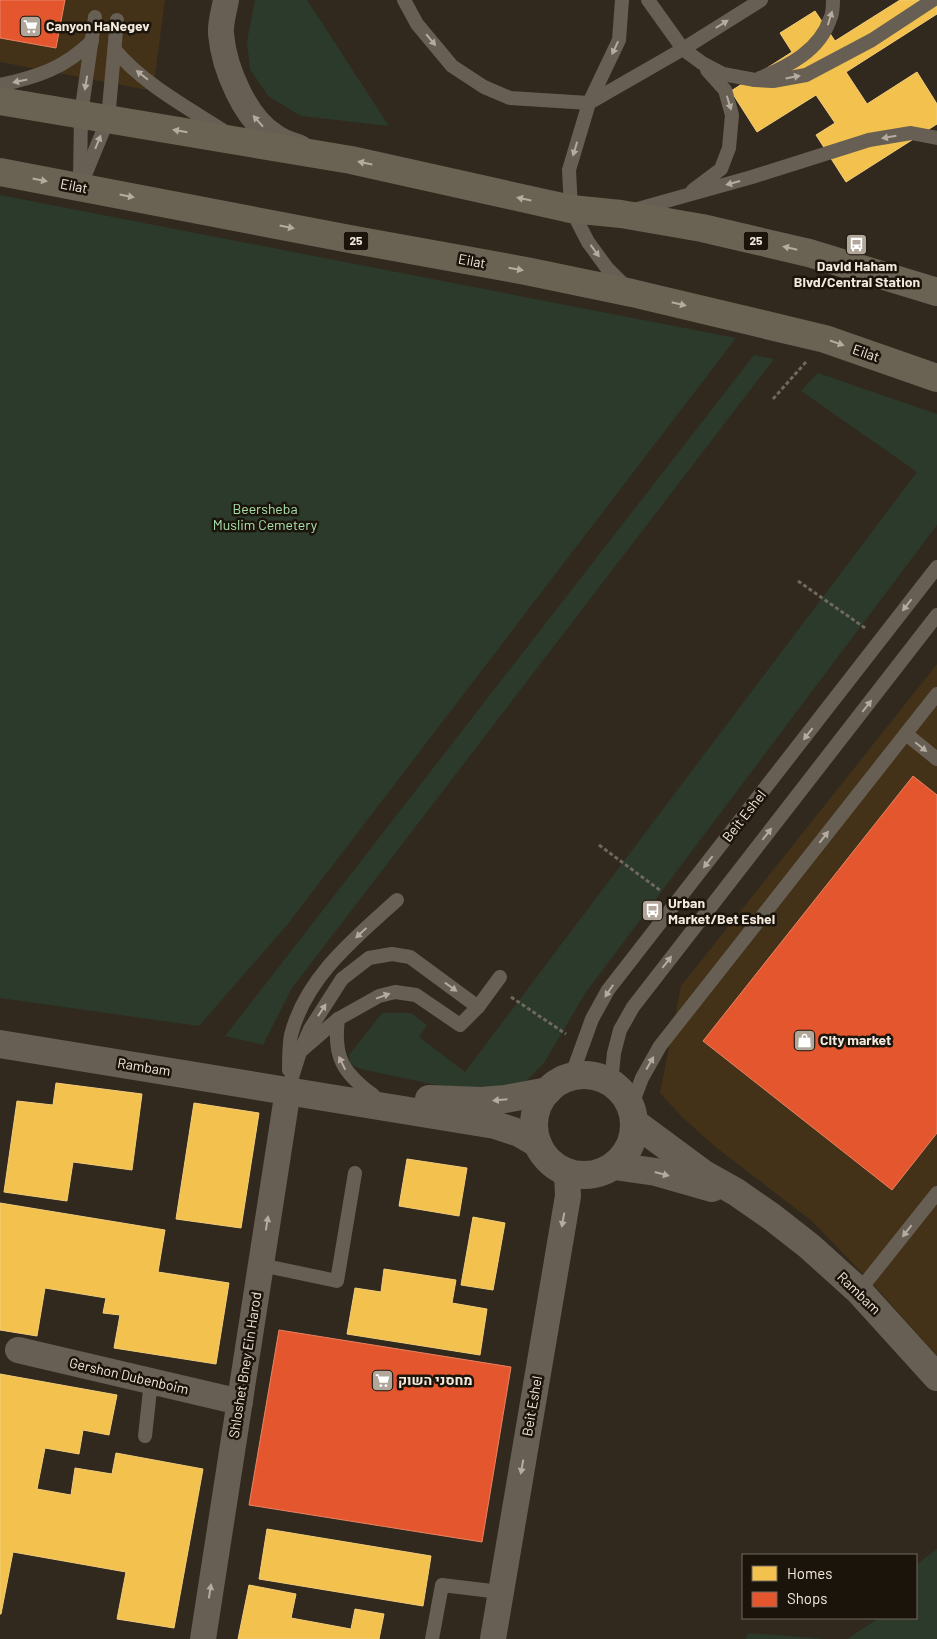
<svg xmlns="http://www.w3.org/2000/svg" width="937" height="1639" font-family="Barlow,Heebo,sans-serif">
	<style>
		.built { fill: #433118 }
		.green { fill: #2b3a2a }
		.homes { fill: #f2c14e; stroke: #f3cd79 }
		.shops { fill: #e4572e; stroke: #e98362 }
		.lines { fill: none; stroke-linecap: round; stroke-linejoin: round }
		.path { stroke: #6e685e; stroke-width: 3; stroke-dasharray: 4 2.5; stroke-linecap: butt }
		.service { stroke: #675f54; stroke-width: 14 }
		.minor { stroke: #675f54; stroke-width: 26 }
		.tertiary { stroke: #675f54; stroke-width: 28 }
		.trunk { stroke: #6a6252; stroke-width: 28 }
		.oneway { fill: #b5ab9f }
		.oneway2 { fill: #b6ac9e }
		.labels { text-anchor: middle; stroke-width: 5; stroke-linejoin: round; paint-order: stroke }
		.shield { fill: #1b140b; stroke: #b3a99e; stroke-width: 1 }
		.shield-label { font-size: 12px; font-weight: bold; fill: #f4e9dd }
		.poi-label { font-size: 14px; font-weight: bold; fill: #f4e9dd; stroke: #1b140b; text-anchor: start }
		.street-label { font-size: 14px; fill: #f4e9dd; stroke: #1b140b }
		.park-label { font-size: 14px; fill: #a7e1ad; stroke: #1b140b }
	</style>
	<rect width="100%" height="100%" fill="#31291e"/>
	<!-- built -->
	<g class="built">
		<polygon points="0,0 165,0 153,91 0,62"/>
		<polygon points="937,664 937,1356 882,1294 813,1222 713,1145 682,1117 660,1093 681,986"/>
	</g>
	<!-- green -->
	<g class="green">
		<polygon points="255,0 307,0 389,126 301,116 268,96 250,69 247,41"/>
		<polygon points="0,195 736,338 287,925 199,1026 0,998"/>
		<polygon points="754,355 774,359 292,988 263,1045 225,1036"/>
		<polygon points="818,373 937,414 937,525 586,992 544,1063 525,1082 464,1091 361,1069 350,1064 349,1055 382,1013 411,1013 427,1025 419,1037 465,1072 917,472 801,391"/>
		<polygon points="937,1549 937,1639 847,1639 879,1618 916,1618 916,1565"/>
		<polygon points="748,1633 824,1639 746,1639"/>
	</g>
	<!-- homes -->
	<g class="homes">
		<polygon points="900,0 937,0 937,14 846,72 867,104 917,72 937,104 937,124 846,182 816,135 835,123 816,95 757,132 731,91 792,52 780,33 815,11 835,41"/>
		<polygon points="56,1083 142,1094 132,1170 73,1162 67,1201 4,1192 17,1101 53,1105"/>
		<polygon points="194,1103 259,1113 241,1228 176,1219"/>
		<polygon points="407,1159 467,1168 459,1216 399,1206"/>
		<polygon points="0,1203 165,1230 158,1272 229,1283 216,1364 114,1348 120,1315 103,1313 106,1298 45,1288 37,1336 0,1330"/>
		<polygon points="473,1217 505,1223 493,1290 461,1285"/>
		<polygon points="384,1269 456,1280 452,1303 487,1309 480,1355 347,1334 355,1288 381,1292"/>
		<polygon points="0,1374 117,1395 109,1435 83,1430 79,1454 45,1448 37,1489 71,1495 75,1468 112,1474 116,1453 203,1469 174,1628 117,1619 126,1572 13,1552 1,1614 0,1614"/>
		<polygon points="267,1529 431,1556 423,1606 259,1579"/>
		<polygon points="249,1585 296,1594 291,1618 351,1629 355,1609 384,1614 379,1639 238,1639"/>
	</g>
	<!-- shops -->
	<g class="shops">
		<polygon points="0,0 65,0 56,48 0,38"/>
		<polygon points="913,776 937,795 937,1133 892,1190 703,1041"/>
		<polygon points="279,1330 511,1367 482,1542 249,1505"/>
	</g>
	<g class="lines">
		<!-- path -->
		<g class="path">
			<polyline points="773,399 806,362"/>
			<polyline points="798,581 865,628"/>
			<polyline points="599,845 661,891"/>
			<polyline points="511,997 566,1034"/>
		</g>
		<!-- service -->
		<g class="service">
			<polyline points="404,0 417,24 452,66 484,87 510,98 589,103 683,49 761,0"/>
			<polyline points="622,0 619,40 589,103 569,170 571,209 588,242 607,268 628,289"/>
			<polyline points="648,0 683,49 702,63 723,74 755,80 773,81 806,75 872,40 933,0"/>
			<path d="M 115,50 C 143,84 190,109 227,133"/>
			<path d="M 760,78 C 789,66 820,50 830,19 C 833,14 833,6 833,0"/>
			<path d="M 0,85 C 37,77 65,68 92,41"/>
			<polyline points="80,179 81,114 95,17"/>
			<polyline points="80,187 108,119 117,20"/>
			<polyline points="693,190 721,169 729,148 732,115 725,90 707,70"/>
			<polyline points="634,210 752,177 869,140 911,133 937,138"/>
			<polyline points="906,734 937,759"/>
			<path d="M 338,1019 C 333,1057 343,1073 373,1095"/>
			<polyline points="302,1050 338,1019 379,996 395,992 416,995 460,1025 478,1007"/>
			<path d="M 289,1070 C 289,1059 289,1046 291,1035 C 306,977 355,938 397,900"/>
			<polyline points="571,1077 592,1019 608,990 937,567"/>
			<polyline points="611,1083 614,1053 620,1030 633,1007 937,615"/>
			<polyline points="288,1090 300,1052 310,1029 342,979 369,958 392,954 410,957 478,1007 500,977"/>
			<polyline points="631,1107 642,1078 660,1046 937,694"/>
			<polyline points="261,1265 337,1281 355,1173"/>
			<polyline points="859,1291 937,1193"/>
			<polyline points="145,1436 151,1381"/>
			<polyline points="432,1639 442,1585 500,1592"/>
		</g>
		<!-- minor -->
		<g class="minor">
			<path d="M 226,0 C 224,11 220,24 221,34 C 224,68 245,119 275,137 C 282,142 292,145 300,148"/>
			<polyline points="18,1350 240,1402"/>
			<polyline points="203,1639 288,1090"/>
			<polyline points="493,1639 568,1196 567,1172"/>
		</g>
		<!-- tertiary -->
		<g class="tertiary">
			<polyline points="0,1044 495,1125 519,1133 538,1144"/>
			<circle cx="584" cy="1125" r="50"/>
			<polyline points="429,1099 482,1101 505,1099 548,1091"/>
			<polyline points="635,1123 704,1174 736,1192 772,1217 809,1246 859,1291 937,1377"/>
			<polyline points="614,1166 656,1172 712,1188"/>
		</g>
		<!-- trunk -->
		<g class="trunk">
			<polyline points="0,101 351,160 571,209 621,214 702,228 809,253 937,292"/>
			<polyline points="0,172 355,240 526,271 632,293 825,339 937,378"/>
		</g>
	</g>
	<!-- one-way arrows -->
	<defs><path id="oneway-solid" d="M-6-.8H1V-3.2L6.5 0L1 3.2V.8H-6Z" transform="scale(1.25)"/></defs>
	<g class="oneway">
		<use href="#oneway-solid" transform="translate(830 18) rotate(-73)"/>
		<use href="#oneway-solid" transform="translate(722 24) rotate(-32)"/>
		<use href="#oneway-solid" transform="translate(431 40) rotate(50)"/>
		<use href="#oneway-solid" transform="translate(615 48) rotate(115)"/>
		<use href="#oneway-solid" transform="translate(142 75) rotate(-142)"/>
		<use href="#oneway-solid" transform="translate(793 77) rotate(-11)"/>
		<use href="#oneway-solid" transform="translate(20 81) rotate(168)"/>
		<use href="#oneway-solid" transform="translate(86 83) rotate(99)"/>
		<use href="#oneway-solid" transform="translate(729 103) rotate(73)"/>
		<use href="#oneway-solid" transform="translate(258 121) rotate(-132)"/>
		<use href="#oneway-solid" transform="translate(889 137) rotate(170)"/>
		<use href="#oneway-solid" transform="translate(98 142) rotate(-68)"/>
		<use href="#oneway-solid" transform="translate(575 149) rotate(107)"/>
		<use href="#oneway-solid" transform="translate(733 183) rotate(165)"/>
		<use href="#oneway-solid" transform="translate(595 251) rotate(54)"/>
		<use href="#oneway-solid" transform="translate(907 605) rotate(128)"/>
		<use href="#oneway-solid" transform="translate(867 706) rotate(-52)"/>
		<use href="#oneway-solid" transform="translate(808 734) rotate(128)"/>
		<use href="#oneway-solid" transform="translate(921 747) rotate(39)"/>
		<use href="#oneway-solid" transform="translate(767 834) rotate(-52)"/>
		<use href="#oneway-solid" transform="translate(824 837) rotate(-52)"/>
		<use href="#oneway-solid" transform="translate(708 862) rotate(128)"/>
		<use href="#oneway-solid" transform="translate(361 933) rotate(137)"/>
		<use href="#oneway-solid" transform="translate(667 962) rotate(-52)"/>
		<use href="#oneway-solid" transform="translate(451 987) rotate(36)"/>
		<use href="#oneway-solid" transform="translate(609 991) rotate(124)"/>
		<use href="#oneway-solid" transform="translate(383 996) rotate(-20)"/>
		<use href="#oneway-solid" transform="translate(322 1010) rotate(-57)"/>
		<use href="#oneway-solid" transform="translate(342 1063) rotate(-116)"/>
		<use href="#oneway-solid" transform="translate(650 1063) rotate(-60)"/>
		<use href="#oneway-solid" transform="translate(500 1100) rotate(175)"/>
		<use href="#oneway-solid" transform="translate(662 1174) rotate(15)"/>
		<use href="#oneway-solid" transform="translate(563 1220) rotate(100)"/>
		<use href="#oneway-solid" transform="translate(267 1223) rotate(-81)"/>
		<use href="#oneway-solid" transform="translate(907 1231) rotate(128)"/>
		<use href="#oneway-solid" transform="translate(522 1467) rotate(100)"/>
		<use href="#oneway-solid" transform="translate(210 1591) rotate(-81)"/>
	</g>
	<g class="oneway2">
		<use href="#oneway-solid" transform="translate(180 131) rotate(-170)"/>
		<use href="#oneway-solid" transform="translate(365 163) rotate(-168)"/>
		<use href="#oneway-solid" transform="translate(40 180) rotate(11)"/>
		<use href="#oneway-solid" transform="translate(127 196) rotate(11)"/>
		<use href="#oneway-solid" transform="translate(524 199) rotate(-168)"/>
		<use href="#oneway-solid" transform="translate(287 227) rotate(11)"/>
		<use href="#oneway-solid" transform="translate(790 248) rotate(-167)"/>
		<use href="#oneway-solid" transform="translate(516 269) rotate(10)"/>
		<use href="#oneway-solid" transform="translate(679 304) rotate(13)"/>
		<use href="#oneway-solid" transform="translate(837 343) rotate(19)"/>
	</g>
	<!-- icons -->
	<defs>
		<symbol id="supermarket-square" viewBox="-11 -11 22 22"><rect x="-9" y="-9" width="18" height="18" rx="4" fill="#b0a69a" stroke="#1b140b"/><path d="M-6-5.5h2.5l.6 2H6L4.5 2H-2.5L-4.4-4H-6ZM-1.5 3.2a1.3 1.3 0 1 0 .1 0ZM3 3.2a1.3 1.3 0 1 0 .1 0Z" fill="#fff"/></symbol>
		<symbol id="bus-square" viewBox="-11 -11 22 22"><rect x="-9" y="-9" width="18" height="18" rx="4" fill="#b0a69a" stroke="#1b140b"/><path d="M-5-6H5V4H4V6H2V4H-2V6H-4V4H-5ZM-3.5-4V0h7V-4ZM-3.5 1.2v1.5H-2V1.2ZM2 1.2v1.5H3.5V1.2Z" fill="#fff"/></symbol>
		<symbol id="shop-square" viewBox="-11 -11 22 22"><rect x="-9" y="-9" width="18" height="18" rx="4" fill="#b0a69a" stroke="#1b140b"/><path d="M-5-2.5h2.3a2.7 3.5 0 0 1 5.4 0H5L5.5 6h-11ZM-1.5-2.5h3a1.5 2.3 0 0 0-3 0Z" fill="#fff"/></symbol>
	</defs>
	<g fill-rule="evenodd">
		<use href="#supermarket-square" x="18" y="14" width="25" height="25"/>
		<use href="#bus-square" x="844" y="232" width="25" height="25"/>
		<use href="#bus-square" x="640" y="898" width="25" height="25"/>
		<use href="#shop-square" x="792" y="1028" width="25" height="25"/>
		<use href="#supermarket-square" x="370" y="1368" width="25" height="25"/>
	</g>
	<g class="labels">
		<!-- shield labels -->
		<g class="shield">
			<rect x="343.5" y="231.5" width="25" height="19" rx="4"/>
			<rect x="743.5" y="231.5" width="25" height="19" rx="4"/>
		</g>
		<g class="shield-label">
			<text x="356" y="245">25</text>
			<text x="756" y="245">25</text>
		</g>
		<!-- poi labels -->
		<g class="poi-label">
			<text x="46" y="31">Canyon HaNegev</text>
			<text x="857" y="271" text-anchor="middle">David Haham<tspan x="857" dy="16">Blvd/Central Station</tspan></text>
			<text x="668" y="908">Urban<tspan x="668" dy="16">Market/Bet Eshel</tspan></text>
			<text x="820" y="1045">City market</text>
			<text x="398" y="1385">מחסני השוק</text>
		</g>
		<!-- street labels -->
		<g class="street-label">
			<text transform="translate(74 186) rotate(11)" y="5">Eilat</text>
			<text transform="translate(472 261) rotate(10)" y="5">Eilat</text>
			<text transform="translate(866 353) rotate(19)" y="5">Eilat</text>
			<text transform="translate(744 816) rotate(-52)" y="5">Beit Eshel</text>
			<text transform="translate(144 1067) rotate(9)" y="5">Rambam</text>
			<text transform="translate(859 1293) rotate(44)" y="5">Rambam</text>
			<text transform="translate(245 1365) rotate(-81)" y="5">Shloshet Bney Ein Harod</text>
			<text transform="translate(129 1376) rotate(13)" y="5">Gershon Dubenboim</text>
			<text transform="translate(532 1406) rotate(-80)" y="5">Beit Eshel</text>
		</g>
		<!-- park labels -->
		<g class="park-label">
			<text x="265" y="514">Beersheba<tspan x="265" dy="16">Muslim Cemetery</tspan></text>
		</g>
	</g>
	<!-- legend -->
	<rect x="742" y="1554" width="175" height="65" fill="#1b140b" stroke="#72695f"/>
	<rect x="752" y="1566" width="25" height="15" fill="#f2c14e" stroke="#72695f"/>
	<text x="787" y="1579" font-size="15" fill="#f4e9dd">Homes</text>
	<rect x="752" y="1592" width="25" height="15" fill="#e4572e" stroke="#72695f"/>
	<text x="787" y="1604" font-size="15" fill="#f4e9dd">Shops</text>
</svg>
